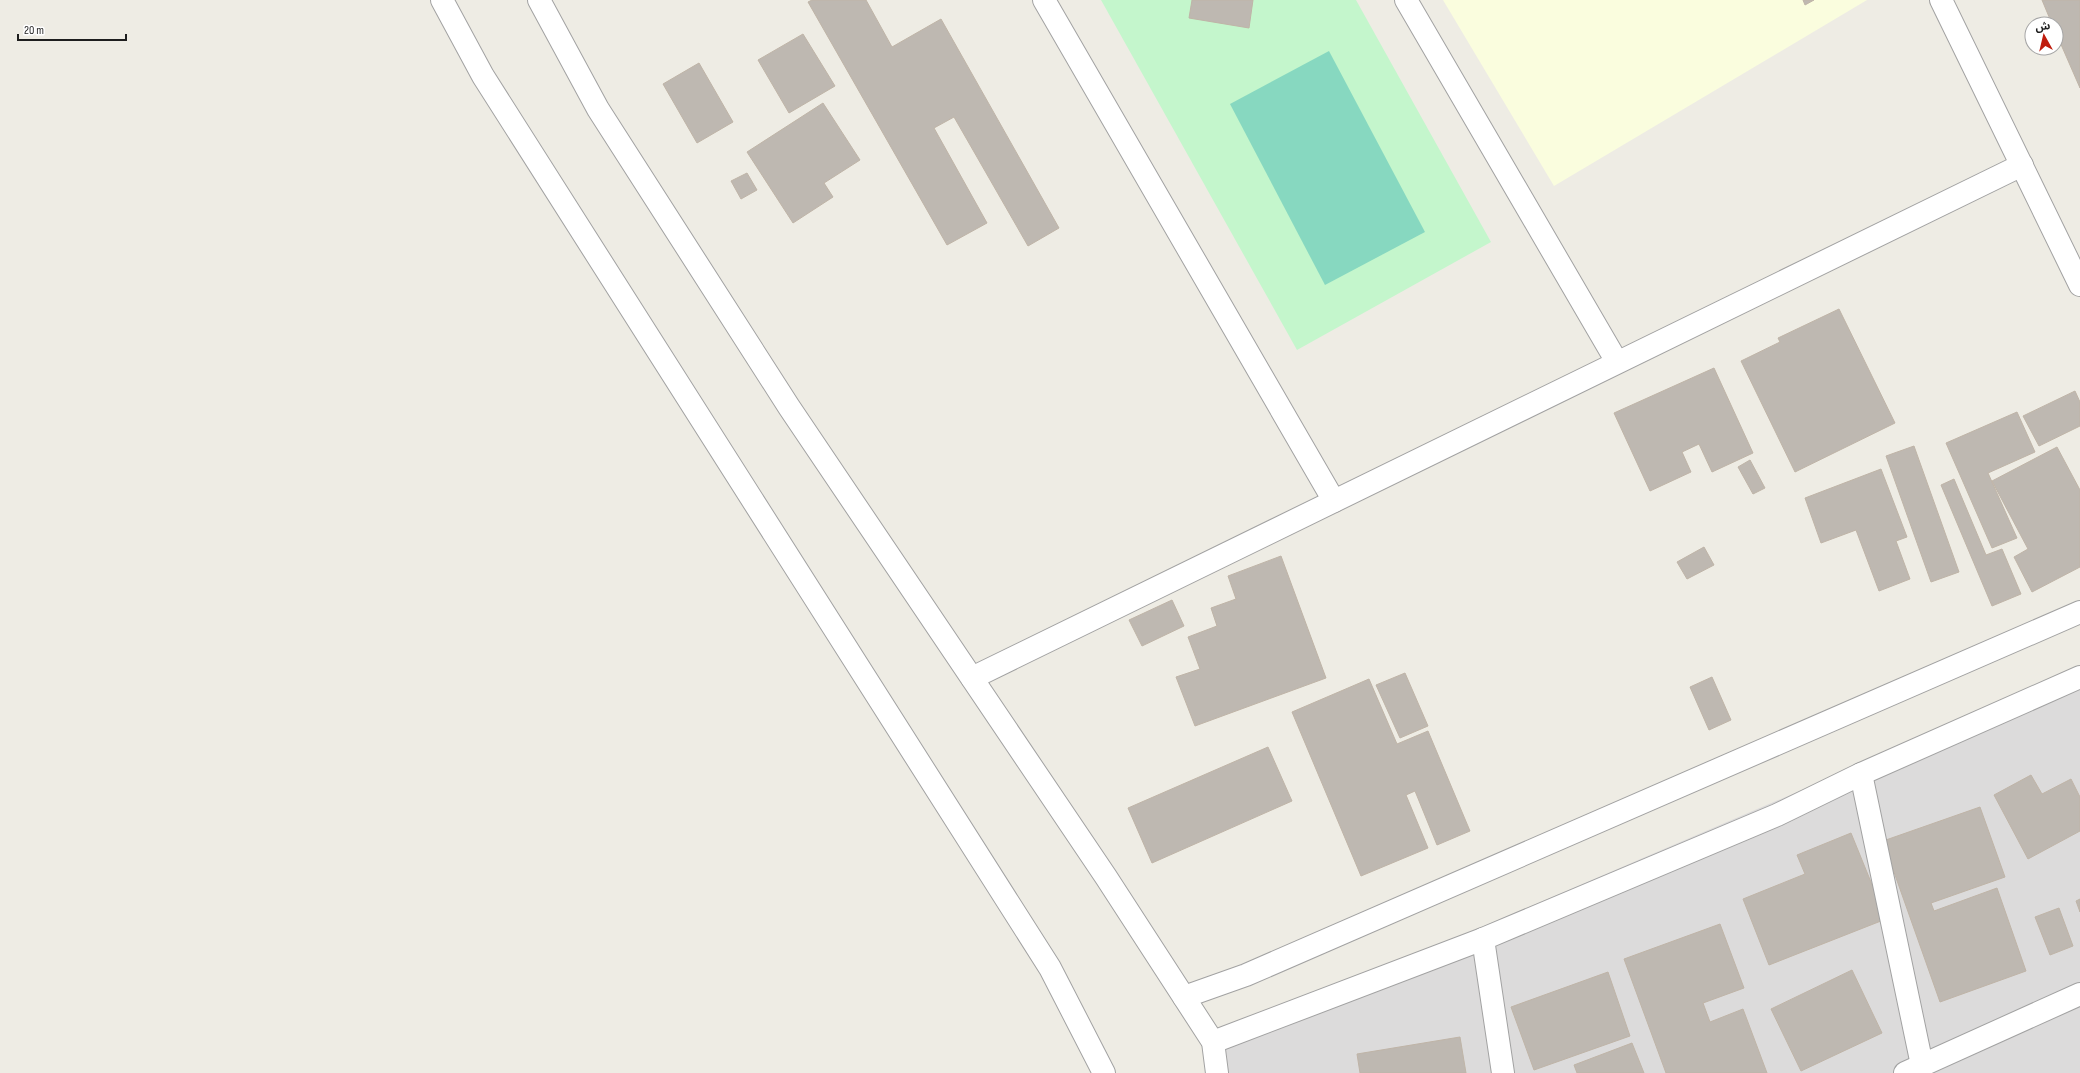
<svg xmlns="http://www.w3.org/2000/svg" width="2080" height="1073" font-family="'Sofia Sans Condensed','Noto Sans Arabic',sans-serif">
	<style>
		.residential { fill: #dcdbdb }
		.education { fill: #fafdde }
		.park { fill: #c4f6cc }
		.pitch { fill: #87d8c0 }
		.building { fill: #beb8b1; stroke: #bfb4a7 }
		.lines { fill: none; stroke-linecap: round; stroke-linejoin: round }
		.minor-casing { stroke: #a2a2a2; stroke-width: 24 }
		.minor { stroke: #fff; stroke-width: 22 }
	</style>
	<rect width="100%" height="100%" fill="#eeece4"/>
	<!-- residential -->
	<polygon class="residential" points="2080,671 2080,1073 1218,1073 1213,1042"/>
	<!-- education -->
	<polygon class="education" points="1443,0 1867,0 1554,186"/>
	<!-- park -->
	<polygon class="park" points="1101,0 1356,0 1491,242 1297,350"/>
	<!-- pitch -->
	<polygon class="pitch" points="1329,51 1425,232 1325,285 1230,104"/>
	<!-- building -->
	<g class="building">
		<polygon points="812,0 866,0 892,47 941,19 1059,228 1028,246 954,117 934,128 987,223 947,245 808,2"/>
		<polygon points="1192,0 1253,0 1249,28 1189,18"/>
		<polygon points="1803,0 1814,0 1805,5"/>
		<polygon points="2042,0 2080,0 2080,88 2056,33 2056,24 2052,24"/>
		<polygon points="803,34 835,86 789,113 758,60"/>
		<polygon points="699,63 733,122 697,143 663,84"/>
		<polygon points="823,103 860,160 824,183 833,197 793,223 747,152"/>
		<polygon points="747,173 757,190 741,199 731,181"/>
		<polygon points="1839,309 1895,423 1795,472 1741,361 1780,342 1778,338"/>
		<polygon points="1714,368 1753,453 1712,472 1699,444 1682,452 1691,472 1650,491 1614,413"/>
		<polygon points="2075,391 2080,402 2080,426 2039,446 2023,416"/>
		<polygon points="2017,412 2035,452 1988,473 2017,538 1992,548 1946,443"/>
		<polygon points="1914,446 1959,572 1931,582 1886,456"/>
		<polygon points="2057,447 2080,490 2080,567 2032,592 2014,557 2028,549 1992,481"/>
		<polygon points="1750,460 1765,488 1753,494 1738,467"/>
		<polygon points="1881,469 1907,537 1896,541 1910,579 1879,591 1856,530 1821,543 1805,498"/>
		<polygon points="1954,479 1986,555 2002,549 2021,594 1992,606 1941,485"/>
		<polygon points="1704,547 1714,565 1687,579 1677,562"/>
		<polygon points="1281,556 1326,678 1195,726 1176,677 1200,669 1188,637 1217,626 1211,608 1236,599 1228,576"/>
		<polygon points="1172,600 1184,626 1142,646 1129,620"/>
		<polygon points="1405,673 1428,726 1400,738 1376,685"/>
		<polygon points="1712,677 1731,720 1709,730 1690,687"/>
		<polygon points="1369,679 1397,744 1428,731 1470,831 1437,845 1415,791 1406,795 1428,848 1361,876 1292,712"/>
		<polygon points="1268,747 1292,801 1152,863 1128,808"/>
		<polygon points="2031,775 2042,794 2071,779 2080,797 2080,831 2028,859 1994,795"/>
		<polygon points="1980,807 2005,877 1931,903 1934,911 1997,888 2026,971 1940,1002 1883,841"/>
		<polygon points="1851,833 1886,919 1769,965 1743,899 1805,874 1797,855"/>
		<polygon points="2080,899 2080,912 2076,901"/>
		<polygon points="2059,908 2073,946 2050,955 2035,917"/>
		<polygon points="1720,924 1744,988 1703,1003 1710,1022 1743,1009 1767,1073 1666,1073 1624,959"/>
		<polygon points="1852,970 1882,1033 1801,1071 1771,1009"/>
		<polygon points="1608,972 1630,1036 1534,1070 1511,1007"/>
		<polygon points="1460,1037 1466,1073 1360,1073 1357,1054"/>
		<polygon points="1632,1043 1644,1073 1577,1073 1574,1065"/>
	</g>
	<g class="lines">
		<defs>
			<g id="minor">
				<polyline points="442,0 483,76 1050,968 1104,1073"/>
				<polyline points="539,0 598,109 789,407 1106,877 1213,1042 1217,1073"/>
				<polyline points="1044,0 1334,501"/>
				<polyline points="1406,0 1617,362"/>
				<polyline points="1941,0 2080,285"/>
				<polyline points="972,678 2022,165"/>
				<polyline points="1861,774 1922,1065"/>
				<polyline points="1483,939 1503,1073"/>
				<polyline points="1184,997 1246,975 2080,612"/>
				<polyline points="1213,1042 1483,939 1777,815 1861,774 2080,677"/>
				<polyline points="1905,1073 2080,994"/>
			</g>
		</defs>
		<!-- minor casing -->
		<use href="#minor" class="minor-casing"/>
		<!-- minor -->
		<use href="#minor" class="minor"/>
	</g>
	<!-- north arrow -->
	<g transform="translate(2044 36) rotate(352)"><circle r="19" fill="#ffffff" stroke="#a5a5a5"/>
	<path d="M0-3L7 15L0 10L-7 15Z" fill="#bf1c0d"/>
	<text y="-6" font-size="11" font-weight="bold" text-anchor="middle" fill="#1e1e1e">ش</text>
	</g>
	<!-- scale -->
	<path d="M18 34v6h108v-6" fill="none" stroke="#1e1e1e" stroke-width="2"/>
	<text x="24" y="34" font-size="12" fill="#1e1e1e" stroke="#ffffff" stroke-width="3" paint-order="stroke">20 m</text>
</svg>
